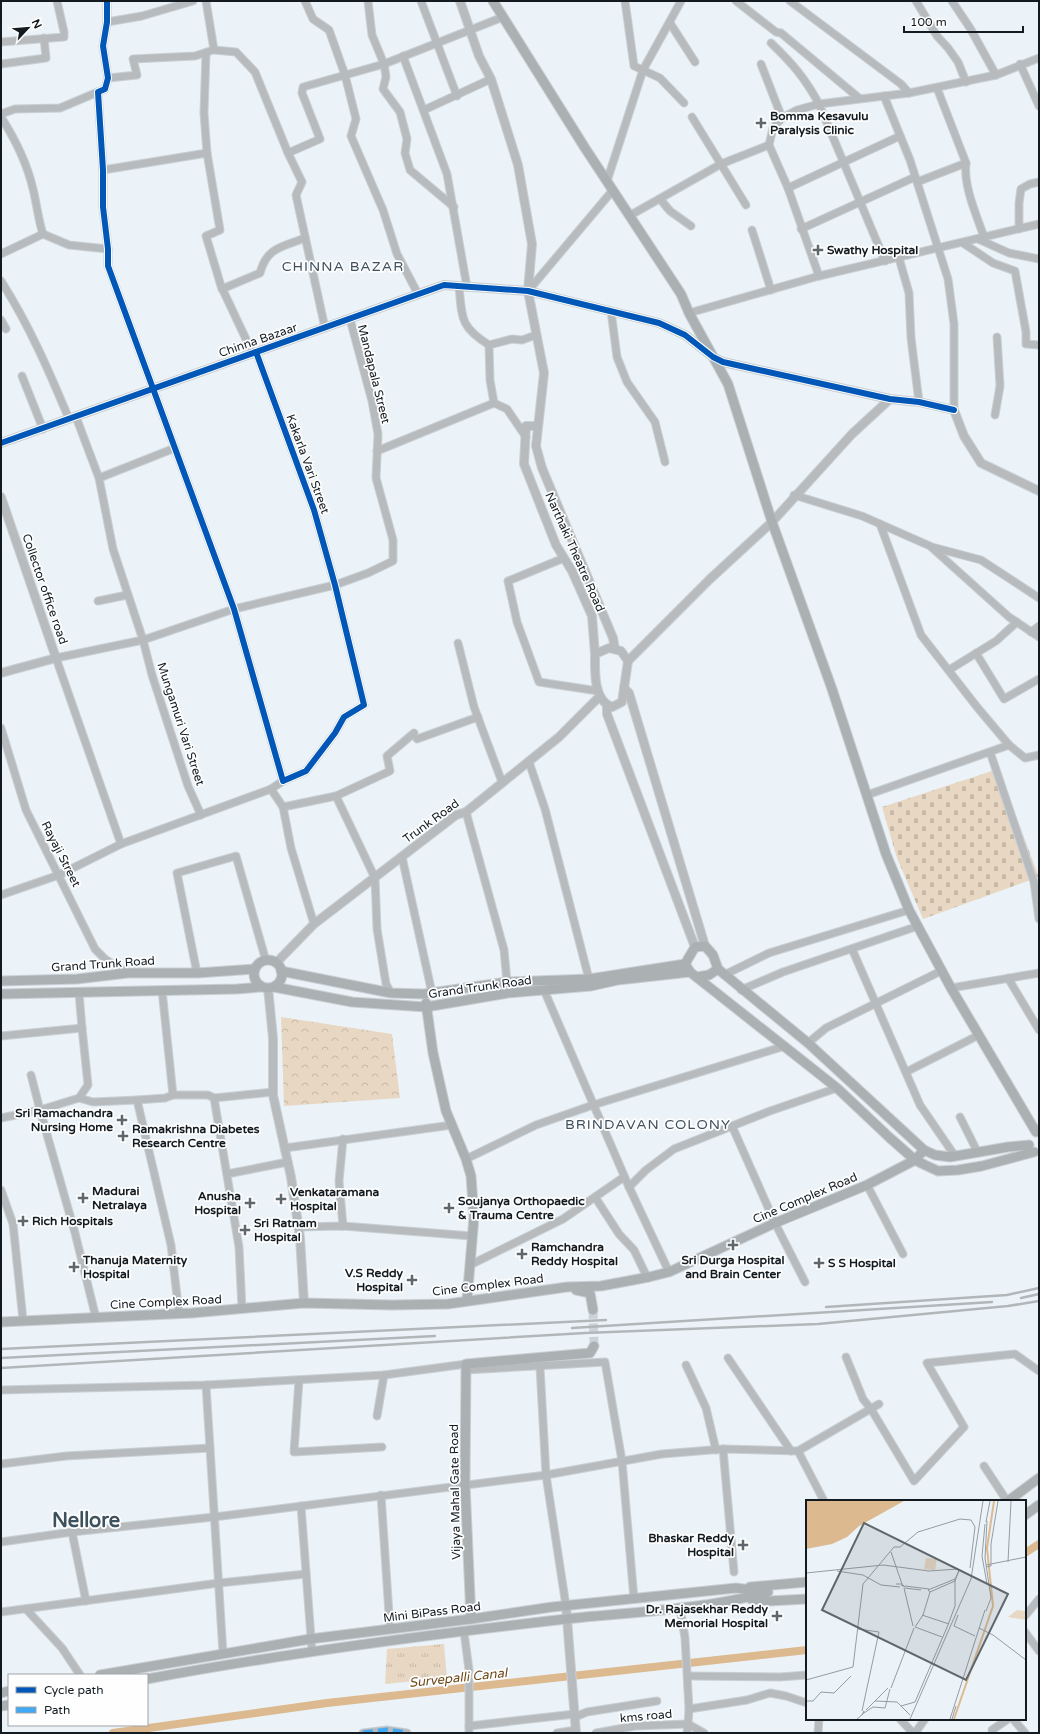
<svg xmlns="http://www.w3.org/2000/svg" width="1040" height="1734" font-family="'Varela Round',sans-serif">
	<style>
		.grass { fill: url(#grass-tufts) }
		.cemetery { fill: url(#cemetery-stones) }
		.park { fill: url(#park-crowns) }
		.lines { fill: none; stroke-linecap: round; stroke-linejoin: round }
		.canal { stroke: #dcb98e; stroke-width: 8 }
		.secondary-tunnel { stroke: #cbd3d8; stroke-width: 9; stroke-dasharray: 9 4.5; stroke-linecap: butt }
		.minor-casing { stroke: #c9d0d5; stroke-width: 9 }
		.tertiary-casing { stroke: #c9d0d5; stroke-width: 10 }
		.secondary-casing { stroke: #c9d0d5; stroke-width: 11 }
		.minor { stroke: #b7bbbd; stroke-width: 7 }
		.tertiary { stroke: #b7bbbd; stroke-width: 8 }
		.secondary { stroke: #abb1b3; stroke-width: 9 }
		.rail { stroke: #b1b7b9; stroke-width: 2.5 }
		.quiet { stroke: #3fa9f5; stroke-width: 5; stroke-dasharray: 10 5; stroke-linecap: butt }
		.cycleway-casing { stroke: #fefefe; stroke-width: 8 }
		.cycleway { stroke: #0057b8; stroke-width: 6 }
		.poi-dot { fill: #5f676c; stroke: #fefefe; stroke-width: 1.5 }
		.labels { text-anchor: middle; stroke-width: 3.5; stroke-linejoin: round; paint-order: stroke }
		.poi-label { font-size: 12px; font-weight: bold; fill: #131b21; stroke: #fefefe; text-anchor: start }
		.street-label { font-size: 12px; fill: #131b21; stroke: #fefefe }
		.water-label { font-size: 13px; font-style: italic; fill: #6f4b1b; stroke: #fefefe }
		.quarter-label { font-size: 14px; letter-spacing: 1px; fill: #3d515e; stroke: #fefefe }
		.town-label { font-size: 20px; font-weight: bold; fill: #3d515e; stroke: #fefefe }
		.inset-river { fill: none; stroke: #dcb98e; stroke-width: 2 }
		.inset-road { fill: none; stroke: #959da2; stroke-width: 1 }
		.view { fill: #5f676c; fill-opacity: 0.15; stroke: #5f676c; stroke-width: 2 }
		.inset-edge { fill: none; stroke: #131b21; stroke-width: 2 }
	</style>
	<defs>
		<pattern id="grass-tufts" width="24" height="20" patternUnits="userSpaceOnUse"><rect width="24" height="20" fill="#e8d8c3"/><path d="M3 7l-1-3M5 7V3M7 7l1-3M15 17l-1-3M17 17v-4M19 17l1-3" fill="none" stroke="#c6b9a7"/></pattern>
		<pattern id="cemetery-stones" width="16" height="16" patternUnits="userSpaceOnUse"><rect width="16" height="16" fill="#e8d8c3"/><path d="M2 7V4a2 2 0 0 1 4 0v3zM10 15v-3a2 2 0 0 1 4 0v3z" fill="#c6b9a7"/></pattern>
		<pattern id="park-crowns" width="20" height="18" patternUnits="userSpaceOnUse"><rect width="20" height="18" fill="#e8d8c3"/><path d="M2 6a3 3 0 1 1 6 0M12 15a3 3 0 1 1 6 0" fill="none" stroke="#c6b9a7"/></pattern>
	</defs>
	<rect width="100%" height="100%" fill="#ebf3f8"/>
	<!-- grass -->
	<polygon class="grass" points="444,1644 447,1678 385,1684 387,1649"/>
	<!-- cemetery -->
	<polygon class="cemetery" points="998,769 1039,877 923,919 897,858 882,807"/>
	<!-- park -->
	<polygon class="park" points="281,1017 392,1034 400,1098 284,1106"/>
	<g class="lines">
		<!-- canal -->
		<g class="canal">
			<polyline points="1025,1553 1039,1544"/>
			<polyline points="113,1733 327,1703 807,1650"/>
		</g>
		<!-- secondary-tunnel -->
		<polyline class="secondary-tunnel" points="593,1310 594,1346"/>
		<defs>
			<g id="minor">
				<polyline points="107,1 107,22 103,46 108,78 105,89 98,92 103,170 103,207 108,249 108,266 234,609 283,781 306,771 335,733 344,717 364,705 335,585 314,510 256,352"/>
				<polyline points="206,1 214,50 236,52 255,72 288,153 302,182 296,195 325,328"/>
				<polyline points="305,1 313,19 329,30 345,75 356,119 351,136 383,210 397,254 418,294"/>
				<polyline points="368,1 372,35 384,64 503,17"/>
				<polyline points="421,1 457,96"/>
				<polyline points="625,1 634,66 660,78 684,103"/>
				<polyline points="736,1 776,32 781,33 859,98"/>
				<polyline points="790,1 901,84 909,93 996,75 1039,58"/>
				<polyline points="916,1 937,36 948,48 958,62 966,82"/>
				<polyline points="952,1 970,28 996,75"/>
				<polyline points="107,22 142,16 193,1"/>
				<polyline points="670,23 695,62"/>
				<polyline points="1,42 64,37 64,32 57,1"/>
				<path d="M 771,43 C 792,63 805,78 819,104 L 885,261"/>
				<polyline points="206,53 204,113 207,153 220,230 206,236 221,286 253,354"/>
				<polyline points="403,56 447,174 467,287"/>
				<polyline points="1,64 46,58 44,38"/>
				<polyline points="761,64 782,118"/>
				<polyline points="1020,64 1039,106"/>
				<polyline points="108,78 137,75 133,59 195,56 210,51"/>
				<path d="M 937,88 L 966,163 C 963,186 977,216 984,237"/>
				<polyline points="884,96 910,160 948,279 954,324 954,410"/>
				<polyline points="424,110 491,79"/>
				<polyline points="1,114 15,109 60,108 98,92"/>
				<path d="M 1,117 C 15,139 27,163 33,189 C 37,205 38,219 43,234"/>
				<polyline points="692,117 746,205"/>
				<polyline points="288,153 320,139 302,93 303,87 384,64 386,77 383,89 400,112 407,139 405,153 410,170 454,207"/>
				<polyline points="103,170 207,153"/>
				<polyline points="607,181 643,70 681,1"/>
				<polyline points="917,182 966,163"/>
				<polyline points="788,188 900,136"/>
				<polyline points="660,199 670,211 691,226"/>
				<polyline points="629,216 721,164 769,145"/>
				<polyline points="801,229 915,177"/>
				<polyline points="1019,229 1019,203 1021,189 1030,184 1039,182"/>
				<polyline points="752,230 771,290"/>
				<polyline points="978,239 1009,253 1039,259"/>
				<polyline points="963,243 993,263 1015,271 1026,332 1026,344 1039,345"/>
				<polyline points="1,254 43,234 69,245 108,249"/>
				<polyline points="899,258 909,293 911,338 919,402"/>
				<polyline points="819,276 788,188 769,145 773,128 782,118 797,110 819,104 909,93"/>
				<path d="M 1,281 C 29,325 49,371 69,419"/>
				<path d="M 459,286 C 462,318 460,327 489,345"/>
				<path d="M 222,289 L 260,273 C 267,247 282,247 305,238"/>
				<polyline points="528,291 613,190"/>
				<polyline points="611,311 617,357 627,382 655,422 665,462"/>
				<polyline points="689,313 819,276 1039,224"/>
				<polyline points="1,320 6,329"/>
				<polyline points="22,376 43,429"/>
				<polyline points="494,403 490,380 489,345 512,339 522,340 536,335"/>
				<polyline points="995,415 1000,386 997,337"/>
				<polyline points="76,417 99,478 113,549 143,640 152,675 188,786 201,815"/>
				<polyline points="377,451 494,403 507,409 526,437"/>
				<polyline points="99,478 175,448"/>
				<polyline points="794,495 862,516 930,546 1009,617 1039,637"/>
				<polyline points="880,524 921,635 977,707 1009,745"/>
				<polyline points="932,547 981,560 1039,598"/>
				<polyline points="564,558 508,581 517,622 539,682 598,691"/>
				<polyline points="98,601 127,595"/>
				<polyline points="1031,632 1039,626"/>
				<polyline points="458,643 474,707 502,782"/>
				<polyline points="976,653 1004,699 1039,679"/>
				<polyline points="949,670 996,641 1017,622"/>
				<polyline points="1,728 26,810 95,949 105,959 128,973"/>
				<polyline points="417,739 478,717"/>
				<polyline points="990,752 1034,882 1039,919"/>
				<polyline points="529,762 545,809 589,979"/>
				<polyline points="271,789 283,807"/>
				<polyline points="867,795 1009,745 1025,758 1039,755"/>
				<polyline points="336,796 390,771 387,756 414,733"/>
				<polyline points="466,812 504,950 507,982"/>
				<polyline points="121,844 271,789 283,781"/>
				<polyline points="402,857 432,993"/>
				<polyline points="1,895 59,875 121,844 56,658 143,640 234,609 335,585 368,573 393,561 393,540 376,478 378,434 372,401 350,319"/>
				<polyline points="314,924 291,848 283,807 336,796 375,878 377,929 386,984 391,993"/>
				<polyline points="852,949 920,1105 955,1156"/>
				<polyline points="197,973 177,873 236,856 266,961"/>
				<polyline points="724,975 769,953 909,910"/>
				<polyline points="1008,978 1039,1030"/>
				<polyline points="951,988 1039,973"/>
				<polyline points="162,990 173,1095"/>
				<polyline points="544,990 629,1187 669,1272"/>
				<polyline points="741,990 783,972 918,926"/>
				<polyline points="82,1028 88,1085 79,1098 40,1110 75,1233 96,1318"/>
				<polyline points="1,1036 82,1028 79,993"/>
				<polyline points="808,1043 826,1028 941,971"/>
				<polyline points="906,1072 979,1035"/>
				<polyline points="79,1098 93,1102 137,1100 171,1245 179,1313"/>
				<polyline points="214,1098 273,1092"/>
				<polyline points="137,1100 165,1098 173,1095 208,1095 214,1098 239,1247 242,1309"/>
				<polyline points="960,1117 978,1153"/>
				<polyline points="1,1118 40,1110 31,1075"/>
				<polyline points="732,1126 775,1223 805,1282"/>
				<polyline points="343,1139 339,1181 343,1226"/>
				<polyline points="285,1148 452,1125"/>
				<polyline points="466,1159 536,1125 593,1105 785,1046"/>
				<polyline points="227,1174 288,1162"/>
				<polyline points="867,1185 903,1254"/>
				<polyline points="629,1187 646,1170 674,1149 770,1111 837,1088"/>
				<polyline points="1,1190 13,1224 23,1320"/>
				<polyline points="595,1197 619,1234 634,1250 647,1277"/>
				<polyline points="298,1227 343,1226 472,1236"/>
				<polyline points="470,1265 563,1219 624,1177"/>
				<polyline points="846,1357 863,1399 871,1409 914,1481 964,1427 927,1363 1015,1354 1039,1371"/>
				<polyline points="728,1358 791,1451"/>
				<polyline points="686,1365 706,1408 716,1450"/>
				<polyline points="540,1367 546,1475 566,1606"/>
				<polyline points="466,1370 605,1362 622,1461 634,1599"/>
				<polyline points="299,1380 294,1452 382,1447"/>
				<polyline points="206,1385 223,1653"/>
				<polyline points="1,1390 206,1385 384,1375 466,1364"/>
				<polyline points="377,1416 384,1375"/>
				<polyline points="723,1449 734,1572"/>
				<polyline points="798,1451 824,1501"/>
				<polyline points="1,1464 66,1456 210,1448"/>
				<polyline points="984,1466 1007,1501"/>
				<polyline points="381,1495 390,1629"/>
				<polyline points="301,1506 312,1651"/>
				<polyline points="72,1532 86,1601"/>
				<polyline points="1,1542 72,1532 214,1517 546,1475 662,1454 723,1449 798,1451 879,1404"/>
				<polyline points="680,1607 685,1638 689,1709 747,1700 770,1693 786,1696 807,1703"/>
				<polyline points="26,1609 62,1648 80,1675"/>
				<polyline points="1,1612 219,1583 306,1574"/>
				<polyline points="1025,1616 1039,1599"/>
				<polyline points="464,1632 469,1670 469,1733"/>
				<polyline points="1025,1632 1039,1651"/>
				<polyline points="688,1676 780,1677 807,1675"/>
				<polyline points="689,1709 688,1724 704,1733"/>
				<polyline points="575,1717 587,1712 657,1701"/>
				<polyline points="900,1719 913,1733"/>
				<polyline points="1013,1719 1025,1733"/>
				<polyline points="469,1726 575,1714"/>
				<polyline points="992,1730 1008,1719"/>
				<polyline points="363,1733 387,1730 407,1733"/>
				<polyline points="557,1733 576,1730"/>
				<polyline points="596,1733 635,1726 688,1724 687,1733"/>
				<polyline points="818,1733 819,1719"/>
				<polyline points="915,1733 925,1719"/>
			</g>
			<g id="tertiary">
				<polyline points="460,1 479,56 491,79 518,165 532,244 528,291 544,373 536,446 542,468 613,638 615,649"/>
				<polyline points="537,426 526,426 524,464 556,545 572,571 592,616 595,654"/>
				<polyline points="1,443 444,285 528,291 659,323 685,335 713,357 723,362 890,399 919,402 954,410 964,436 981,463 1039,491"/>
				<polyline points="1,497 56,658 1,673"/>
				<path d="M 609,648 L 621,651 L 628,661 L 622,702 L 612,707 C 593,700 595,671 595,654 Z"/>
				<polyline points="628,661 710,579 772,522 852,434 890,399"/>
				<polyline points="624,688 629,693 705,946"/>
				<polyline points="607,705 607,714 695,947"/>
				<polyline points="276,963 314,924 456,815 466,812 559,737 599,697"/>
				<polyline points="268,988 273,1038 273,1095 291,1177 300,1237 304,1303"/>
				<polyline points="566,1606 576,1733"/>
			</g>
			<g id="secondary">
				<polyline points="493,1 585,148 681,294 689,313 728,384 772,522 832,689 886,854 909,910 951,988 1036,1132"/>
				<circle cx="268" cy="974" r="14"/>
				<polyline points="281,971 391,993 424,994 507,982 589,979 685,964"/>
				<polyline points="697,977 709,975 718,969"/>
				<polyline points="1,981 77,979 128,973 197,973 255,969"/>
				<polyline points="274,987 352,1002 426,1007 508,993 591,986 618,980 690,972"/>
				<polyline points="1,994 237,989 261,987"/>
				<polyline points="426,1003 433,1053 446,1111 466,1159 471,1176 474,1217 467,1300"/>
				<polyline points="1029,1145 1008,1147 950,1157 935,1155 924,1150 808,1043 718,969 713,955 705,946 695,947 685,964 690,972 837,1088 890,1138 915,1160 925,1165 938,1171 958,1170 982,1166 1034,1152"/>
				<polyline points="576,1290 590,1293 593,1310"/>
				<polyline points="1,1322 192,1313 304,1303 392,1305 448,1304 567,1287 601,1286 649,1277 669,1272 775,1223 867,1185 915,1160 924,1150"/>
				<polyline points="1008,1501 1039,1478"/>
				<polyline points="1025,1515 1039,1505"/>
				<polyline points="750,1587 807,1582"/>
				<polyline points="751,1599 769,1601 807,1599"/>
				<polyline points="471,1619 465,1484 466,1364 590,1353 594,1346"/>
				<polyline points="100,1675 310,1639 471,1619 552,1607 736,1588 768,1592"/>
				<path d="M 147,1679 C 286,1653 425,1635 566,1619 C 632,1612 700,1610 764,1593"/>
				<polyline points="1,1693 9,1691"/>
				<polyline points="1,1706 9,1705"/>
			</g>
		</defs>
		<!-- minor casing -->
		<use href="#minor" class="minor-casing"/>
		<!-- tertiary casing -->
		<use href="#tertiary" class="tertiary-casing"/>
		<!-- secondary casing -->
		<use href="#secondary" class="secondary-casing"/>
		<!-- minor -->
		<use href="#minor" class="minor"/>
		<!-- tertiary -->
		<use href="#tertiary" class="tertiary"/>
		<!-- secondary -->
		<use href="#secondary" class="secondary"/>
		<!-- rail -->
		<g class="rail">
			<polyline points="1021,1298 1039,1294"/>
			<polyline points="826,1307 1007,1295 1039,1288"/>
			<polyline points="572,1328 992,1302"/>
			<polyline points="1,1349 606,1320"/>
			<polyline points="1,1358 435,1336"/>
			<polyline points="1,1368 585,1333 818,1324 1008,1306 1039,1301"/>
		</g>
		<!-- quiet -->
		<polyline class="quiet" points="363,1733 387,1730 407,1733"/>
		<defs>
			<g id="cycleway">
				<polyline points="107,1 107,22 103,46 108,78 105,89 98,92 103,170 103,207 108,249 108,266 234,609 283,781 306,771 335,733 344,717 364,705 335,585 314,510 256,352"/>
				<polyline points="1,443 444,285 528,291 659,323 685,335 713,357 723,362 890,399 919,402 954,410"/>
			</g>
		</defs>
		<!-- cycleway casing -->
		<use href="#cycleway" class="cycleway-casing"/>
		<!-- cycleway -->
		<use href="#cycleway" class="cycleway"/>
	</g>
	<!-- markers -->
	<g class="poi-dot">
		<path d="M759 117h4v4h4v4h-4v4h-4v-4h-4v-4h4z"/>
		<path d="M816 244h4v4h4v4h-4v4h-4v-4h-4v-4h4z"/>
		<path d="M120 1114h4v4h4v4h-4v4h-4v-4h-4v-4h4z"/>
		<path d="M121 1130h4v4h4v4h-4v4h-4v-4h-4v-4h4z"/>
		<path d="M81 1192h4v4h4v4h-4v4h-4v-4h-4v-4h4z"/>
		<path d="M279 1193h4v4h4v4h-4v4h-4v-4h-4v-4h4z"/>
		<path d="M248 1197h4v4h4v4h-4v4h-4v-4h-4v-4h4z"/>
		<path d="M447 1202h4v4h4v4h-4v4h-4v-4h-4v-4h4z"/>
		<path d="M21 1215h4v4h4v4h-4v4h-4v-4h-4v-4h4z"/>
		<path d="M243 1224h4v4h4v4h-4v4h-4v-4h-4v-4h4z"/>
		<path d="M731 1239h4v4h4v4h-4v4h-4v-4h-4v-4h4z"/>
		<path d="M520 1248h4v4h4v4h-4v4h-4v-4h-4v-4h4z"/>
		<path d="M817 1257h4v4h4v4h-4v4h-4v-4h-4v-4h4z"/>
		<path d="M72 1261h4v4h4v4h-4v4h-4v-4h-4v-4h4z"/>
		<path d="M410 1274h4v4h4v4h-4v4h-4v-4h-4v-4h4z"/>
		<path d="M741 1539h4v4h4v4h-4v4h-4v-4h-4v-4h4z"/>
		<path d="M775 1610h4v4h4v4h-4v4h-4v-4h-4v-4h4z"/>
	</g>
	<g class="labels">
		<!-- poi labels -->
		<g class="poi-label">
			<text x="770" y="120">Bomma Kesavulu<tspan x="770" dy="14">Paralysis Clinic</tspan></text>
			<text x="827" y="254">Swathy Hospital</text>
			<text x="113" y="1117" text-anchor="end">Sri Ramachandra<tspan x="113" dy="14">Nursing Home</tspan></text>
			<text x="132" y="1133">Ramakrishna Diabetes<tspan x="132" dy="14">Research Centre</tspan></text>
			<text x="92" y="1195">Madurai<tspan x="92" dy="14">Netralaya</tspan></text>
			<text x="290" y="1196">Venkataramana<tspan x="290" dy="14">Hospital</tspan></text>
			<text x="241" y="1200" text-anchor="end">Anusha<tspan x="241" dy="14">Hospital</tspan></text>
			<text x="458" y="1205">Soujanya Orthopaedic<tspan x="458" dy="14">&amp; Trauma Centre</tspan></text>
			<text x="32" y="1225">Rich Hospitals</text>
			<text x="254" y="1227">Sri Ratnam<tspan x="254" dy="14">Hospital</tspan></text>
			<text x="531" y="1251">Ramchandra<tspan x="531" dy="14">Reddy Hospital</tspan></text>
			<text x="83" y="1264">Thanuja Maternity<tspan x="83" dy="14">Hospital</tspan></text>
			<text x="733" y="1264" text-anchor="middle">Sri Durga Hospital<tspan x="733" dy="14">and Brain Center</tspan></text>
			<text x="828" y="1267">S S Hospital</text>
			<text x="403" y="1277" text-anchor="end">V.S Reddy<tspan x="403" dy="14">Hospital</tspan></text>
			<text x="734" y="1542" text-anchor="end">Bhaskar Reddy<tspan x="734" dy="14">Hospital</tspan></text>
			<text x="768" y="1613" text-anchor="end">Dr. Rajasekhar Reddy<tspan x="768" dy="14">Memorial Hospital</tspan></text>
		</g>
		<!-- street labels -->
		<g class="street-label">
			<text transform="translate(258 340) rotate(-19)" y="4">Chinna Bazaar</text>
			<text transform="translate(374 374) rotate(76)" y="4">Mandapala Street</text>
			<text transform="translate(308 464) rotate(70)" y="4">Kakarla Vari Street</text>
			<text transform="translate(575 552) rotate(66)" y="4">Narthaki Theatre Road</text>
			<text transform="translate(45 589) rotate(71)" y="4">Collector office road</text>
			<text transform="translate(181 724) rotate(72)" y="4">Mungamuri Vari Street</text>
			<text transform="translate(431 821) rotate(-36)" y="4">Trunk Road</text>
			<text transform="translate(61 854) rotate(63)" y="4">Rayaji Street</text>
			<text transform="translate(103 964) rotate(-4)" y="4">Grand Trunk Road</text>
			<text transform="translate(480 987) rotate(-8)" y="4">Grand Trunk Road</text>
			<text transform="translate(805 1198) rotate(-23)" y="4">Cine Complex Road</text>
			<text transform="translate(488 1285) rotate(-7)" y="4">Cine Complex Road</text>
			<text transform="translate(166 1302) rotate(-3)" y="4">Cine Complex Road</text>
			<text transform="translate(455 1492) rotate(-91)" y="4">Vijaya Mahal Gate Road</text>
			<text transform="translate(432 1612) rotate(-7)" y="4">Mini BiPass Road</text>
			<text transform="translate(646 1716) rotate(-5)" y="4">kms road</text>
		</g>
		<!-- water labels -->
		<g class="water-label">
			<text transform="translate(458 1677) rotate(-6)" y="5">Survepalli Canal</text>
		</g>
		<!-- quarter labels -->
		<g class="quarter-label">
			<text x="343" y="271">CHINNA BAZAR</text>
			<text x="648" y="1129">BRINDAVAN COLONY</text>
		</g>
		<!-- town labels -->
		<g class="town-label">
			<text x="86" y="1527">Nellore</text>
		</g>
	</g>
	<!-- overview -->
	<g transform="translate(806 1500)">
		<rect width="220" height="220" fill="#ebf3f8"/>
		<path d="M 120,58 L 131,59 L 129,70 L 118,69 Z" fill="#e8d8c3"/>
		<path d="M 211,110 L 220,111 L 220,120 L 202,117 Z" fill="#e8d8c3"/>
		<path d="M 0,1 L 98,1 L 53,26 L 41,37 L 26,44 L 0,49 Z" fill="#dcb98e"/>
		<path class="inset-river" d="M 148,219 L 187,106 L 181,48 L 188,1"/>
		<path class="inset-road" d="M 180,22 L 184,1M 179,24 L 176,56 L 181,84M 85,52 L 96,84M 202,62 L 205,1M 180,65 L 220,57M 180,67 L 185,66 L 185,44 L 192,1M 31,71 L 57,75 L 75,85 L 94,87M 153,71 L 149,79 L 122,90 L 124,92 L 149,81 L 153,70M 0,73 L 77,65 L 123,71 L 152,69M 90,84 L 96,84 L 99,87 L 95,85M 99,86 L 123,89M 98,88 L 107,126M 99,88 L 115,90M 180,111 L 185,98 L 179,58 L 181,21M 116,115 L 143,124M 152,115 L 148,126 L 169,136M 109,127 L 136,137M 109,127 L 117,115 L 124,92M 173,128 L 187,135 L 220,160M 52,129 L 73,132 L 56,211M 0,180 L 47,167 L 57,84 L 88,47 L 94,47 L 112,32 L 154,19 L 165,20 L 169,27 L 164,68M 85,188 L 108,128M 0,201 L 7,201 L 15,192 L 28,193 L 45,176M 69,201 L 91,202 L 104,215M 95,206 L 109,202 L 142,125 L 149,106 L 149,79M 60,210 L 82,188M 58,213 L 67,207 L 79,208 L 84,189M 51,219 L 57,214 L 58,211 L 56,215M 104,219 L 165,79 L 177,1M 144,219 L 179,110M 146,219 L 150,206"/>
		<path class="view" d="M 58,23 L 202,94 L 160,180 L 16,110 Z"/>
		<rect width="220" height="220" class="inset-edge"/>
	</g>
	<!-- border -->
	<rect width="1040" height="1734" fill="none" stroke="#131b21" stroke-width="4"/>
	<!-- legend -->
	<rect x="8" y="1674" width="140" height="52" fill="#fefefe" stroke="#a0a3a6"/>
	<rect x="16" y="1687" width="20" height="6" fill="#0057b8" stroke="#a0a3a6"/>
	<text x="44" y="1694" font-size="12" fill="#131b21">Cycle path</text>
	<rect x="16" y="1707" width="20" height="6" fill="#3fa9f5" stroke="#a0a3a6"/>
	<text x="44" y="1714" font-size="12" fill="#131b21">Path</text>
	<!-- north arrow -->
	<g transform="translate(28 28) rotate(64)" stroke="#fefefe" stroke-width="3" paint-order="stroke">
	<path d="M0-3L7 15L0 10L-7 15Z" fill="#131b21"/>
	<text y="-6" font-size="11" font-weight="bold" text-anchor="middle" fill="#131b21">N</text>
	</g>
	<!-- scale -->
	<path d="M904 26v6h119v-6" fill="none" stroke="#131b21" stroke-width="2"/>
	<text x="910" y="26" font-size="12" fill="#131b21" stroke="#fefefe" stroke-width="3" paint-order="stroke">100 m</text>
</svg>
